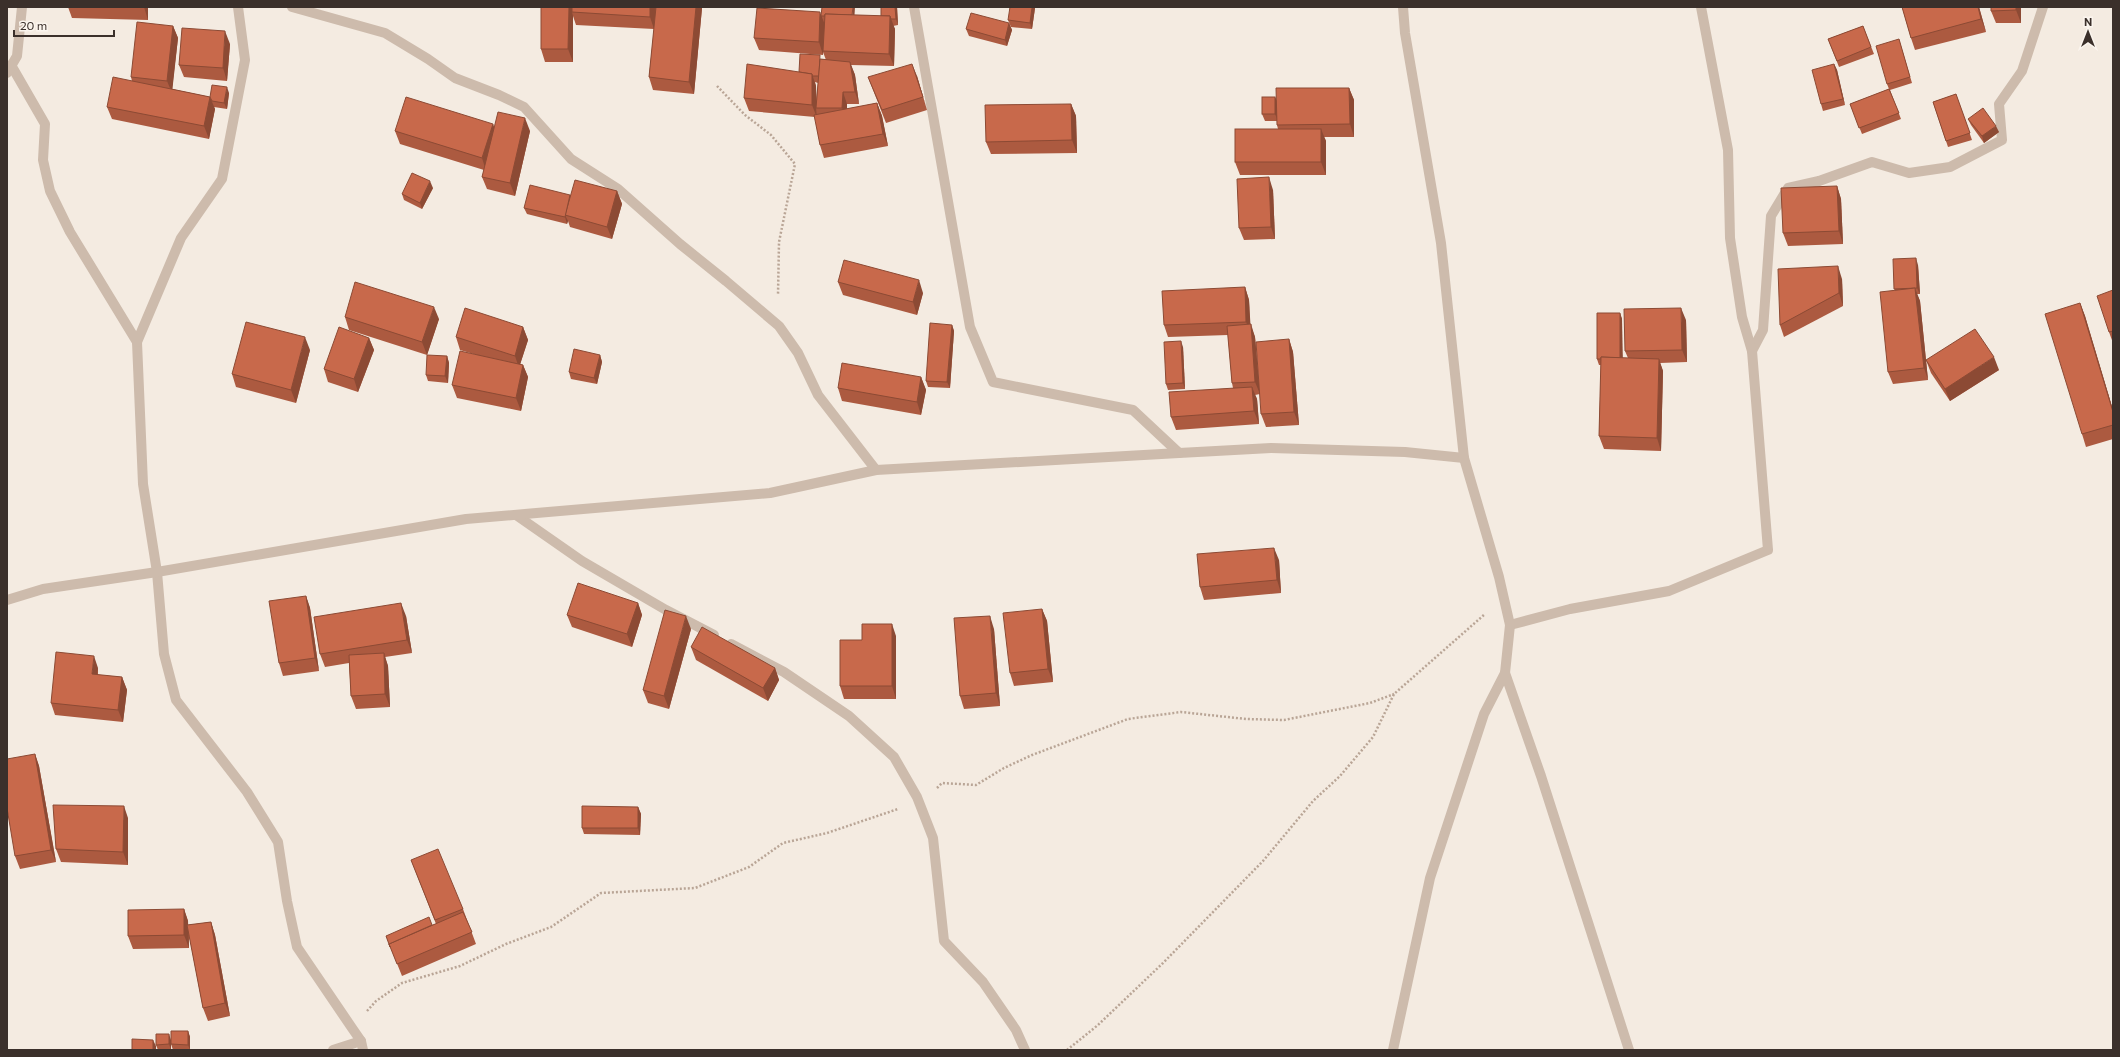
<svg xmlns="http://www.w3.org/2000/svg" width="2120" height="1057" font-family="Commissioner,sans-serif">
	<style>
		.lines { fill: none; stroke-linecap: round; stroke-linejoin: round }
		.path { stroke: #b9a596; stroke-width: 2.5; stroke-dasharray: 2 2; stroke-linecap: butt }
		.minor { stroke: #cdbbac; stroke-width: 10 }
		.wall { fill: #ac5a40; fill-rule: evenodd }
		.shaded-wall { fill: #8c4a34 }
		.building { fill: #c8694b; stroke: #8c4a34 }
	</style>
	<rect width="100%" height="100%" fill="#f4ebe1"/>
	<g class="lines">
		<!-- path -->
		<g class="path">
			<polyline points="717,86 745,115 771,135 795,164 779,242 778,295"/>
			<polyline points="937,788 942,783 976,785 1004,768 1032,755 1128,719 1181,712 1246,719 1284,720 1370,703 1394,694"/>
			<polyline points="367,1011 376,1001 402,983 460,966 506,944 551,927 601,893 695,888 749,867 783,843 827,833 898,809"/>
			<polyline points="1067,1050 1098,1025 1163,963 1263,861 1313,801 1340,776 1373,737 1394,694 1485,614"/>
		</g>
		<!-- minor -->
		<g class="minor">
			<polyline points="238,7 245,60 222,179 181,238 137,342 143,484 157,572 164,654 176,700 247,792 278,842 287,901 297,947 352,1028 361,1041 363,1050"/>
			<polyline points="292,7 385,33 428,59 455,78 499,95 524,107 571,159 618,189 680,244 726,281 779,326 798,353 818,395 876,470"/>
			<polyline points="914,7 970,327 993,382 1133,410 1179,453 1271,448 1405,452 1464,458"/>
			<polyline points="11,65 45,124 43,160 50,191 70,232 137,342"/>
			<polyline points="7,73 17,56 22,7"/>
			<polyline points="1752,351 1763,330 1771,216 1788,188 1819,181 1872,162 1909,173 1950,167 2002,140 1999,104 2022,71 2043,7"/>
			<polyline points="516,515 582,561 666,610 714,635"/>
			<polyline points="7,600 43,589 157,572 466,519 770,493 876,470 1179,453"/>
			<polyline points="1510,625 1570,609 1669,591 1768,550 1752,351 1742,317 1730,238 1728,150 1701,7"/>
			<polyline points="731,644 784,672 849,716 894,757 917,797 933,838 944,941 983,982 1016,1030 1025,1050"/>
			<polyline points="1505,673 1541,776 1629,1050"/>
			<polyline points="333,1050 361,1041"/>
			<polyline points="1393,1050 1430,878 1484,714 1505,673 1510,625 1499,577 1464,458 1441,243 1405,33 1403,7"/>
		</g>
	</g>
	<!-- wall -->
	<g class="wall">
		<polygon points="68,7 148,7 148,20 72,18"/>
		<polygon points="541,7 702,8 694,94 653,90 649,77 654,29 576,25 573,16 573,62 545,62 541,49"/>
		<path d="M 881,7 L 897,7 L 898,25 L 893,26 L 895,29 L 894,66 L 851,65 L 855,75 L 859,104 L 847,104 L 847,109 L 877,103 L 882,116 L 888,146 L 824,158 L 820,145 L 815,117 L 749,111 L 744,98 L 799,72 L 822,59 L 826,60 L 823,52 L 823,55 L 759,50 L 754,38 L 821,16 L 855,15 L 881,16 ZM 815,82 L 818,83 L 816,103 L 816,86 Z"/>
		<polygon points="1902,7 1979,7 1986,32 1915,50 1911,38"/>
		<polygon points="1991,7 2021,7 2021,23 1996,23 1991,11"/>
		<polygon points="1035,8 1032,29 1011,27 1008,20"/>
		<polygon points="1009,23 1012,30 1007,46 969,36 966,29"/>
		<polygon points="173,26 178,38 172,89 210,97 229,93 227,109 214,107 215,109 209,139 112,119 107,107 132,81 131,77"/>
		<polygon points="1863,26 1874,54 1839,67 1828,39"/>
		<polygon points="1899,39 1912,83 1890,90 1901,119 1862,134 1850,104 1889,89 1887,84"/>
		<polygon points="230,44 227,81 184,77 179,65"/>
		<polygon points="1834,64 1837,70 1845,105 1823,111 1821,104"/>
		<polygon points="917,76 927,110 886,123 868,77"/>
		<polygon points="1349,88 1354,100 1354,137 1324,137 1326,141 1326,175 1240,175 1235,162 1278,129 1277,125 1277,121 1265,121 1262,114 1275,97 1277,101"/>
		<polygon points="1956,94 1972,140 1948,147 1933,102"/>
		<polygon points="1071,104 1076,116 1077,153 991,154 986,142"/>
		<polygon points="1968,119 1999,132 1984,143 1971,125"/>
		<polygon points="493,124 494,127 530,131 515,196 487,189 482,177 484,170 400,144 395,131"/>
		<polygon points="1837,186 1841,199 1843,244 1788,246 1783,233"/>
		<polygon points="433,188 422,209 404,200 402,194"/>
		<polygon points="1273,190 1275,239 1244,240 1239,228"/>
		<polygon points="617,191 622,204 612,239 570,227 568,221 567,224 527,214 524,208 570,195"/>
		<polygon points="1918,265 1920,294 1917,294 1920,301 1928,380 1893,384 1888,372 1895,290 1894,289"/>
		<polygon points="1842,279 1843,306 1784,337 1780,325"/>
		<polygon points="838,282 923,293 917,315 843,295"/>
		<polygon points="1245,287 1249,300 1250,324 1255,337 1260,394 1255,395 1257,399 1259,424 1176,430 1171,417 1233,388 1232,383 1228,335 1168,337 1164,325"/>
		<polygon points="2113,290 2113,343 2109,332"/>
		<polygon points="2080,303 2085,316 2113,410 2113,439 2086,447 2082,434"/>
		<polygon points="1620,313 1622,319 1622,358 1628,358 1625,351 1686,320 1687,362 1660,363 1663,371 1661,451 1604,449 1599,436 1601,365 1599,365 1597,359"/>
		<polygon points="345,317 439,319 427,355 349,330"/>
		<polygon points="952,325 954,331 950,388 928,387 926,381"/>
		<polygon points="523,327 528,340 520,364 523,365 528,377 521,411 457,398 452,385 477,355 460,350 456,337"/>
		<polygon points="369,338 374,350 358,392 328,382 324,369"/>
		<polygon points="1289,339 1293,352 1299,425 1266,427 1261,414"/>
		<polygon points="1183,347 1185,389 1168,390 1166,384"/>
		<polygon points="310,350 296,403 236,387 232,374"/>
		<polygon points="600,355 602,362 597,384 571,379 569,372"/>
		<polygon points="447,356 449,363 448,383 428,381 426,375"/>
		<polygon points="1926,360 1999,370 1950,401 1931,373"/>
		<polygon points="921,377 926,390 921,415 842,401 838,388"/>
		<polygon points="1279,560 1281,593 1204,600 1200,587"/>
		<polygon points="306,596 310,608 319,671 283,676 279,663"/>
		<polygon points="638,603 642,615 632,647 572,627 567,615"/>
		<polygon points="1042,609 1047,621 1053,682 1014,686 1010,673"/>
		<polygon points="406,616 412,653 385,657 388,666 390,707 356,709 351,696 349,663 325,667 320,654"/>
		<polygon points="691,629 669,709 648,703 643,690"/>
		<polygon points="994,629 1000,706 964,709 960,696"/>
		<polygon points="896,636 896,699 844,699 840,686 862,640"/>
		<polygon points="691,647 775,668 779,680 768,701 696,660"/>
		<polygon points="98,668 98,675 122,677 127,690 123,722 55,715 51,703"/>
		<polygon points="35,754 39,766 56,862 20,869 15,856"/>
		<polygon points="638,807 641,814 640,835 584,834 582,828"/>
		<polygon points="128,818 128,865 61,862 56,849"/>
		<polygon points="411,860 463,909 476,944 402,976 386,936 432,925 436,924"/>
		<polygon points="184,909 188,921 188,925 211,922 215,935 230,1016 208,1021 203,1008 189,935 189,948 133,949 128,936"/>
		<polygon points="188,1031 190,1037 190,1050 173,1050 171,1044"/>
		<polygon points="171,1040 171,1050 158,1050 156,1045"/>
	</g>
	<!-- shaded-wall -->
	<g class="shaded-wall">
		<polygon points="144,7 148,7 148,20"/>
		<polygon points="569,7 573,7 572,12 573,16 573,62 568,49"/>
		<polygon points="650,7 656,7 654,29 650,17"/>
		<polygon points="696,7 702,7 702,8 694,94 689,82"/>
		<polygon points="853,7 855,7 854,24 852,17"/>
		<polygon points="895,7 897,7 898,25 896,19"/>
		<polygon points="1032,7 1035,7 1035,8 1032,29 1030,23"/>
		<polygon points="1978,7 1979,7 1986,32 1981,19"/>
		<polygon points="2016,7 2021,7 2021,23 2016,10"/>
		<polygon points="820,12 825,25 823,55 819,42"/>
		<polygon points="890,16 895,29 894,66 889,54"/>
		<polygon points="1009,23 1012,30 1007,46 1005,40"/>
		<polygon points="173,26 178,38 172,93 167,81"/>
		<polygon points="225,31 230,44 227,81 223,68"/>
		<polygon points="850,62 855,75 859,104 855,92"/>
		<polygon points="912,64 917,76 927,110 923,97"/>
		<polygon points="1834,64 1837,70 1845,105 1843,99"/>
		<polygon points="812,74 816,86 817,108 816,108 817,118 812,105"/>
		<polygon points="227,87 229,93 227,109 224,103"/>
		<polygon points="1349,88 1354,100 1354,137 1350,124"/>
		<polygon points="843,92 847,104 847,120 842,108"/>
		<polygon points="210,97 215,109 209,139 204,126"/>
		<polygon points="1275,97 1278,104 1278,121 1275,114"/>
		<polygon points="877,103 882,116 888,146 883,134"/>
		<polygon points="1071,104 1076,116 1077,153 1072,140"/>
		<polygon points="525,118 530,131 515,196 510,183"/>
		<polygon points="493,124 497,137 486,171 482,158"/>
		<polygon points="1996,126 1999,132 1984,143 1982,136"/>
		<polygon points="1321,129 1326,141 1326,175 1321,162"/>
		<polygon points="1269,177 1273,190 1275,239 1271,227"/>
		<polygon points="430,181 433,188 422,209 420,203"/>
		<polygon points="1837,186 1841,199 1843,244 1839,231"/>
		<polygon points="617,191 622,204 612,239 607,227"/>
		<polygon points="565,215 568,221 567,224 565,217"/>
		<polygon points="1916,258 1918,265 1920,294 1917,288"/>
		<polygon points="1838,266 1842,279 1843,306 1839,293"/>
		<polygon points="919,280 923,293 917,315 913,302"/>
		<polygon points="1245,287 1249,300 1251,334 1246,322"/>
		<polygon points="1915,288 1920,301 1928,380 1924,368"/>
		<polygon points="2080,303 2085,316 2113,410 2113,412"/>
		<polygon points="434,307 439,319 427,355 422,342"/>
		<polygon points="1681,308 1686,320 1687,362 1682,350"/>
		<polygon points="1620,313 1622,319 1623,365 1620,359"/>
		<polygon points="1251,324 1255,337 1260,394 1255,382"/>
		<polygon points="952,325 954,331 950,388 947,382"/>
		<polygon points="523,327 528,340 519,368 515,356"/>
		<polygon points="305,337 310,350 296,403 291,390"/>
		<polygon points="369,338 374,350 358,392 354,379"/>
		<polygon points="1289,339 1293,352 1299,425 1294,412"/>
		<polygon points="1181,341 1183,347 1185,389 1183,383"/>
		<polygon points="600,355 602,362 597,384 594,378"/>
		<polygon points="447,356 449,363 448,383 445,376"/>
		<polygon points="1994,357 1999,370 1950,401 1945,389"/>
		<polygon points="1659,359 1663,371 1661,451 1657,438"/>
		<polygon points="523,365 528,377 521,411 516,398"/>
		<polygon points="921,377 926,390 921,415 917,402"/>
		<polygon points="1252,387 1257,399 1259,424 1254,411"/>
		<polygon points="1274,548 1279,560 1281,593 1277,580"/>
		<polygon points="306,596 310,608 319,671 315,658"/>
		<polygon points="401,603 406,616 412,653 407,640"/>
		<polygon points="638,603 642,615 632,647 627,634"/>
		<polygon points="1042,609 1047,621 1053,682 1048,669"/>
		<polygon points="686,616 691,629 669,709 664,696"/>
		<polygon points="990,616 994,629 1000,706 996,693"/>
		<polygon points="892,624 896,636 896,699 892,686"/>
		<polygon points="384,653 388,666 390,707 385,694"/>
		<polygon points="94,656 98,668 96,687 92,674"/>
		<polygon points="775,668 779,680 768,701 763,688"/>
		<polygon points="122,677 127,690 123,722 118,710"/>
		<polygon points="35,754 39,766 56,862 51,850"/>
		<polygon points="124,806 128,818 128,865 123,852"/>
		<polygon points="638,807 641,814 640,835 638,828"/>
		<polygon points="184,909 188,921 189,948 184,935"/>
		<polygon points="211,922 215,935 230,1016 225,1003"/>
		<polygon points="188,1031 190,1037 190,1050 188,1045"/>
		<polygon points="169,1034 171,1040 171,1050 169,1044"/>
		<polygon points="153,1040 156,1046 156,1050 153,1050"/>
	</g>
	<!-- building -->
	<g class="building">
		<polygon points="541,7 569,7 568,49 541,49"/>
		<polygon points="572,7 650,7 650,17 572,12"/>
		<polygon points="656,7 696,7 689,82 649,77"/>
		<polygon points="822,7 853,7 852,15 825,14 825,16 821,16"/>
		<polygon points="881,7 895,7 896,19 891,19 890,16 881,16"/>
		<polygon points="1010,7 1032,7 1030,23 1008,20"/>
		<polygon points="1902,7 1978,7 1981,19 1911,38"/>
		<polygon points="1991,7 2016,7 2016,10 1991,11"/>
		<polygon points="757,8 820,12 819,42 754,38"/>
		<polygon points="971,13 1009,23 1005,40 966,29"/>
		<polygon points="825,14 890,16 889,54 823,51"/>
		<polygon points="137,22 173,26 167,81 131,77"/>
		<polygon points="1863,26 1871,47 1837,61 1828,39"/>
		<polygon points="182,28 225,31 223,68 179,65"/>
		<polygon points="1899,39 1910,77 1887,84 1876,46"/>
		<polygon points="800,54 820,55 819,76 812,76 812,74 799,72"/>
		<polygon points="820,59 850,62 855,92 843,92 842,108 816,108"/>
		<polygon points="747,64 812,74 812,105 744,98"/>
		<polygon points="912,64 923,97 882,110 868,77"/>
		<polygon points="1834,64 1843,99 1821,104 1812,70"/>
		<polygon points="113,77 210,97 204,126 107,107"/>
		<polygon points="212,85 227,87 224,103 212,101 210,97"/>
		<polygon points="1276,88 1349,88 1350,124 1277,125"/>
		<polygon points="1889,89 1899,113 1859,128 1850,104"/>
		<polygon points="1956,94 1970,133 1946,141 1933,102"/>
		<polygon points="406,97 493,124 482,158 395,131"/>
		<rect x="1262" y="97" width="13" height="17"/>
		<polygon points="877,103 883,134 820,145 814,115"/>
		<polygon points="1071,104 1072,140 986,142 985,105"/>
		<polygon points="1983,108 1996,126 1982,136 1968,119"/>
		<polygon points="498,112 525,118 510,183 482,177"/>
		<rect x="1235" y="129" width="86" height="33"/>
		<polygon points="412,173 430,181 420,203 402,194"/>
		<polygon points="1269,177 1271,227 1239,228 1237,179"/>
		<polygon points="575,180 617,191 607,227 565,215"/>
		<polygon points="530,185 570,195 565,217 524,208"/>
		<polygon points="1837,186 1839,231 1783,233 1781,188"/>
		<polygon points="1916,258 1917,288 1894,289 1893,259"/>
		<polygon points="844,260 919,280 913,302 838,282"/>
		<polygon points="1838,266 1839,293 1780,325 1778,269"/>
		<polygon points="355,282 434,307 422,342 345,317"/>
		<polygon points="1245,287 1246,322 1164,325 1162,291"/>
		<polygon points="1915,288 1924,368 1888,372 1880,292"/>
		<polygon points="2113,290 2113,331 2109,332 2097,296"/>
		<polygon points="2080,303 2113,412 2113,425 2082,434 2045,314"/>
		<polygon points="465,308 523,327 515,356 456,337"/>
		<polygon points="1681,308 1682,350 1625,351 1624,309"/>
		<polygon points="1597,313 1620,313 1620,358 1601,357 1601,359 1597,359"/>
		<polygon points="246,322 305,337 291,390 232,374"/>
		<polygon points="930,323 952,325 947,382 926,381"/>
		<polygon points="1251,324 1255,382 1232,383 1227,326"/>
		<polygon points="339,327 369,338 354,379 324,369"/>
		<polygon points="1975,329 1994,357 1945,389 1926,360"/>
		<polygon points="1289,339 1294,412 1261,414 1256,342"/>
		<polygon points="1181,341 1183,383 1166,384 1164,342"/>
		<polygon points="574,349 600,355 594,378 569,372"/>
		<polygon points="460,351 523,365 516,398 452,385"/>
		<polygon points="427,355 447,356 445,376 426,375"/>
		<polygon points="1601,357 1659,359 1657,438 1599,436"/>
		<polygon points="842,363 921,377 917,402 838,388"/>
		<polygon points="1252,387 1254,411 1171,417 1169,392"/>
		<polygon points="1274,548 1277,580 1200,587 1197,554"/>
		<polygon points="578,583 638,603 627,634 567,615"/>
		<polygon points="306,596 315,658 279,663 269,601"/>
		<polygon points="401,603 407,640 320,654 314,617"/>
		<polygon points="1042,609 1048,669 1010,673 1003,613"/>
		<polygon points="665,610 686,616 664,696 643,690"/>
		<polygon points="990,616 996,693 960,696 954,618"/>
		<polygon points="862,624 892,624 892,686 840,686 840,640 862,640"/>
		<polygon points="702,627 775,668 763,688 691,647"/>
		<polygon points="56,652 94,656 92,674 122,677 118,710 51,703"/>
		<polygon points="384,653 385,694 351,696 349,655"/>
		<polygon points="35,754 51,850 15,856 7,808 7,759"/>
		<polygon points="53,805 124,806 123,852 56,849"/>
		<polygon points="582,806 638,807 638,828 582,828"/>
		<polygon points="438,849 463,909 435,920 411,860"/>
		<polygon points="184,909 184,935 128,936 128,910"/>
		<polygon points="463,912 472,932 397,964 389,944"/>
		<polygon points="429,917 432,925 389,944 390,947 386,936"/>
		<polygon points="211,922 225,1003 203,1008 187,925"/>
		<polygon points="171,1031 188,1031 188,1045 171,1044"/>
		<polygon points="156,1034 169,1034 169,1044 156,1045"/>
		<polygon points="132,1039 153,1040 153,1050 132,1050"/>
	</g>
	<!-- border -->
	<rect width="2120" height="1057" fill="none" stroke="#3b302b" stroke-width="16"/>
	<!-- north arrow -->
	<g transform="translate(2088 32)" stroke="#fbf5ee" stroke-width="3" paint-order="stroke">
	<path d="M0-3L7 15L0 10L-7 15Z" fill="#3b302b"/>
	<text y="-6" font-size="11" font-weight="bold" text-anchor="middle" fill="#3b302b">N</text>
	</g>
	<!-- scale -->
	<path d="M14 30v6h100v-6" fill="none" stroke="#3b302b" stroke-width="2"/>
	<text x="20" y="30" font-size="12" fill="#3b302b" stroke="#fbf5ee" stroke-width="3" paint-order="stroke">20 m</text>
</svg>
